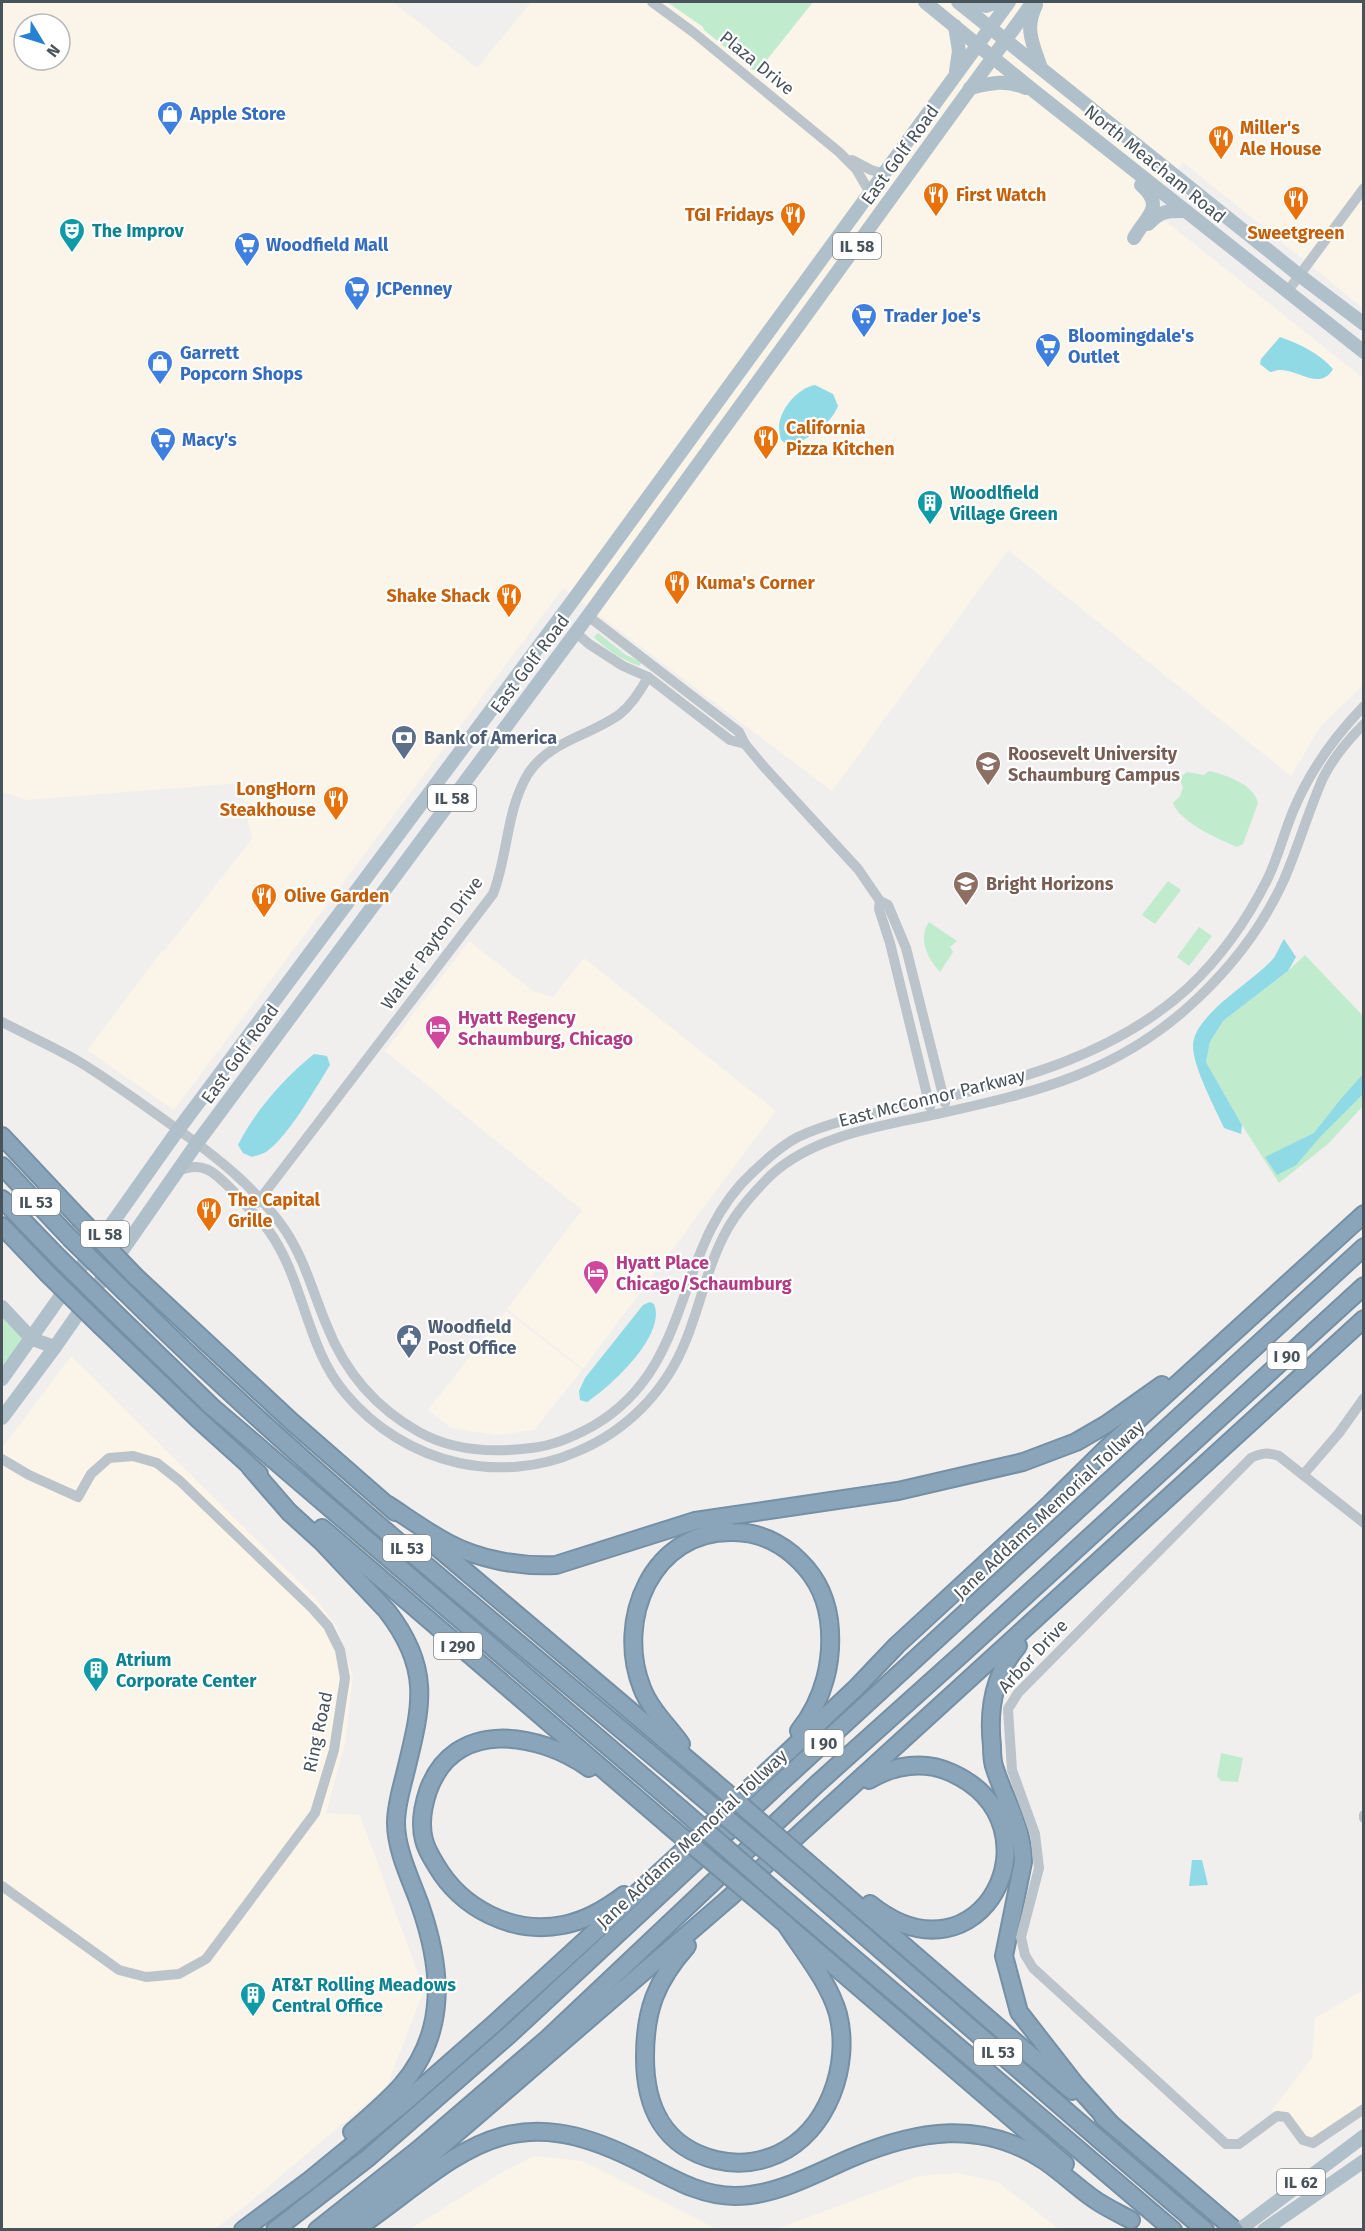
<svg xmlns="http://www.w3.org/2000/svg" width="1365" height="2231" font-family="'Fira Sans',sans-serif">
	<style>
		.commercial { fill: #faf4e9; fill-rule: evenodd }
		.green { fill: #c0ebcd }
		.water { fill: #90dae5 }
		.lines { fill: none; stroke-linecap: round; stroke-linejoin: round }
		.highway-casing { stroke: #7590a5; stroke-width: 20 }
		.minor { stroke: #bbc4ca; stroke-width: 10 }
		.major { stroke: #b0c0cb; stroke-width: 14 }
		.highway { stroke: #8aa5b9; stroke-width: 16 }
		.highway-bridge-casing { stroke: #7590a5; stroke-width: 20; stroke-linecap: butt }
		.highway-bridge { stroke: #8aa5b9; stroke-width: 16 }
		.labels { text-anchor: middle; stroke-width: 4.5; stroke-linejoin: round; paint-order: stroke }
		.shield { fill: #fff; stroke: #7f878c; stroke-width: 1.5 }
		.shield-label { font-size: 16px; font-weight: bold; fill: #48535a }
		.street-label { font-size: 18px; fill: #48535a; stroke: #fff }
		.shop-label { font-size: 18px; font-weight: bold; fill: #366cbe; stroke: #fff; text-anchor: start }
		.food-label { font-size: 18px; font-weight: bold; fill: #c56008; stroke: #fff; text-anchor: start }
		.culture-label { font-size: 18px; font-weight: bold; fill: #0d838f; stroke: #fff; text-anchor: start }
		.service-label { font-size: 18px; font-weight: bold; fill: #4e5e75; stroke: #fff; text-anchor: start }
		.education-label { font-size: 18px; font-weight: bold; fill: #785e54; stroke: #fff; text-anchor: start }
		.hotel-label { font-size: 18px; font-weight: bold; fill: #b23c85; stroke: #fff; text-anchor: start }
	</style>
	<rect width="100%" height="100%" fill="#f1eeee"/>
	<!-- commercial -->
	<g class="commercial">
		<path d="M 2,2 L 393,2 L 477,68 L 531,2 L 1363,2 L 1363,308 L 1183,162 L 1149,208 L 1363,378 L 1363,685 L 1320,727 L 1291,776 L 1008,550 L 832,791 L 563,588 L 174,1110 L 87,1050 L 163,950 L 164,951 L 252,839 L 240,783 L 27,800 L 2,792 ZM 24,24 L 60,24 L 60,60 L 24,60 Z"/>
		<polygon points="469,941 533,991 553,997 584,958 776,1111 583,1369 507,1309 582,1210 385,1051"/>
		<polygon points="506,1311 582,1370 534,1430 496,1435 451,1428 428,1410"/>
		<polygon points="71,1356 315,1598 337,1627 353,1677 345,1743 326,1813 360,1815 424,1990 387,2086 243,2208 214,2229 2,2229 2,1448"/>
		<polygon points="1363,1990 1363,2109 1313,2143 1271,2111 1312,2058 1315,2018"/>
		<polygon points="534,2156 583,2161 717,2229 410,2229 504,2171"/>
		<polygon points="958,2173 998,2182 1059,2229 768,2229 782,2227 919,2176"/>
	</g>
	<!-- green -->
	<g class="green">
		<polygon points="667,2 813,2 762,66 758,69 753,70 704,30 703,27"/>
		<path d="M 598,633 L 626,655 L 642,662 L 639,666 C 622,660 607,650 594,637 Z"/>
		<path d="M 1209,771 C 1226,775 1253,784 1258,803 L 1243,844 L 1237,847 C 1218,839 1180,822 1173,803 L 1180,796 L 1183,787 L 1179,778 L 1187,772 L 1204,775 Z"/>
		<polygon points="1168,881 1181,890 1155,924 1142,915"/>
		<path d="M 929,922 L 957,941 L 950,947 L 953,952 L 940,972 C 927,958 918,938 929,922 Z"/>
		<polygon points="1199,927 1212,936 1189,966 1177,957"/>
		<polygon points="1305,955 1363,1016 1363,1106 1328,1144 1279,1183 1242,1125 1206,1062 1210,1042 1223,1021 1288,971"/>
		<polygon points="2,1308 32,1339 2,1377"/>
		<polygon points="1221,1753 1243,1758 1238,1782 1221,1781 1217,1776"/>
	</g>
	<!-- water -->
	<g class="water">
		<path d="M 1280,337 C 1300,344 1319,353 1333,369 C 1320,392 1297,368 1279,370 C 1276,370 1273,372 1270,372 L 1260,364 L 1261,359 Z"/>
		<path d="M 815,385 L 833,394 L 838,406 C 830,426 808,438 790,447 L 781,440 C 780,436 779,430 779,425 C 781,408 798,388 815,385 Z"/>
		<path d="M 1284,939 L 1296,957 L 1288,971 L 1223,1021 L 1210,1042 L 1206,1062 L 1242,1125 L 1241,1134 L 1224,1128 C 1215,1108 1193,1067 1193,1046 C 1193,1015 1253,982 1273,959 C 1277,954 1280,945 1284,939 Z"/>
		<path d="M 314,1054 L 327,1056 L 330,1065 C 315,1089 288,1137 266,1152 C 262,1154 256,1156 252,1157 L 243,1153 L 238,1145 C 254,1112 285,1077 314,1054 Z"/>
		<polygon points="1363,1074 1363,1094 1321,1136 1296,1165 1277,1175 1265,1157 1314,1133 1340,1100"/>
		<path d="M 650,1302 L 654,1304 C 667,1335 610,1387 587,1402 L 580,1400 L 579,1391 L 585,1378 L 643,1305 Z"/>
		<polygon points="1192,1860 1202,1860 1208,1885 1189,1886"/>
	</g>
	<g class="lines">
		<defs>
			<g id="highway">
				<polyline points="2,1136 79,1218"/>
				<polyline points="2,1166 70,1238"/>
				<polyline points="2,1199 58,1257"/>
				<polyline points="2,1226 47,1273"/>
				<polyline points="136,1277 292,1422 395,1512"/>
				<path d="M 126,1293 C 305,1471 504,1630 697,1793"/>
				<polyline points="112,1310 211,1406 680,1808"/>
				<polyline points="102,1327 198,1419 259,1474"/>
				<path d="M 250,1467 L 289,1512 L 321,1541 L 387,1611 C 433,1670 421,1708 405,1774 C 401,1790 396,1806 396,1823 C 396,1850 411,1880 420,1905 C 442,1968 448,2031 402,2085 C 387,2102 369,2117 352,2132"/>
				<path d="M 388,1505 C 408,1518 427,1532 448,1543 C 480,1560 520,1567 556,1565 L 695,1521 L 898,1491 L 1023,1462 L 1076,1442 L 1107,1424 L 1162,1385"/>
				<polyline points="322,1528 667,1824"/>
				<polyline points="431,1542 712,1780"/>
				<path d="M 1018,1646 C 994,1674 988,1710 992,1746 C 992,1754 992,1762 995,1769 C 1005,1800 1023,1828 1023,1862 L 1004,1956 L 1019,2012 L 1075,2084 L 1111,2124"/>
				<path d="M 681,1744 C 668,1726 650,1709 642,1688 C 615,1620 652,1530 733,1532 C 755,1532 775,1540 792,1554 C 813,1572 825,1592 829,1620 C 834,1660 824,1699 799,1731"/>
				<path d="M 589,1768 C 538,1732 454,1718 428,1791 C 423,1806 420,1825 424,1840 C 426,1849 431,1857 436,1865 C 461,1908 512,1935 563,1925 C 584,1921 607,1908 624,1895"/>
				<path d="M 869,1780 C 894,1765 924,1760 952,1773 C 1065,1825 981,1993 870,1904"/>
				<polyline points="806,1861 1072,2091"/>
				<polyline points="792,1873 1101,2141 1205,2230"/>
				<polyline points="775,1891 1173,2230"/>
				<polyline points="761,1903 1065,2164"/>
				<path d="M 687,1946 C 656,1981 645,2010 645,2057 C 645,2108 664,2147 716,2160 C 737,2165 758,2163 778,2154 C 828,2131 851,2065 838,2014 C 829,1982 803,1951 785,1923"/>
				<polyline points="1103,2117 1235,2230"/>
				<path d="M 359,2227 C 457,2158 503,2095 630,2157 C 664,2173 696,2196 735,2196 C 776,2196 814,2174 851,2158 C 917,2130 982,2119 1045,2161 C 1061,2172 1076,2186 1091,2197 C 1103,2206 1118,2213 1131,2220"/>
				<polyline points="243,2230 310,2180 404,2103 494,2024 671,1862 857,1687 897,1645 1051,1503 1108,1447 1364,1214"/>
				<polyline points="275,2230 369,2157 510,2034 779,1784 1364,1247"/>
				<polyline points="317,2230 419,2149 547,2039 817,1784 963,1653 1364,1286"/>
				<polyline points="339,2230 430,2156 728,1899 1364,1319"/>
			</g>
		</defs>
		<!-- highway casing -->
		<use href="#highway" class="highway-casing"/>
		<!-- minor -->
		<g class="minor">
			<polyline points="652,2 693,32 839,152 856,169 869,191"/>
			<polyline points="852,160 871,170 882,173"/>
			<polyline points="1287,292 1364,188"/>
			<polyline points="588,616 739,732 745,744 765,768 858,869 880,901 888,905 906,948 945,1103"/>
			<polyline points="575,632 589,644 623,666 648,677 730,740 745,744"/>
			<polyline points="880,901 879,909 890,943 930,1107"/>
			<path d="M 2,1022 C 27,1035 54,1047 78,1061 C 111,1081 142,1104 173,1126 C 214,1155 256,1187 285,1230 C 305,1260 313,1293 327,1326 C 345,1372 376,1408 419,1432 C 453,1451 493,1453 531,1448 C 552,1446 575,1436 593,1426 C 697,1366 671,1247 753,1172 C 767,1159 781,1146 798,1137 C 838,1118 885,1112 927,1102 C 1020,1080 1116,1054 1188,988 C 1220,958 1247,920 1267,880 C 1278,858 1284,832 1294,809 C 1310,771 1335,736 1364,706"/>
			<path d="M 178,1171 C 205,1159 217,1175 235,1193 C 246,1206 259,1218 269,1231 C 304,1280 306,1347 345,1393 C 374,1428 414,1453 459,1463 C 498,1471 540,1468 576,1452 C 627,1431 666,1391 686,1340 C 701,1303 708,1263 728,1228 C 739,1208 755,1191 771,1175 C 815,1135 881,1126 937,1114 C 1038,1092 1121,1072 1198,998 C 1232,966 1263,925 1283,882 C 1298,848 1308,812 1323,778 C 1333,758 1348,740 1364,724"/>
			<path d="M 257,1203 L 493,894 C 508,856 506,810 528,774 C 549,741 590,736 620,714 C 631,705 641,690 648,677"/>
			<polyline points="2,1459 29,1475 78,1497 91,1474 109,1458 133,1456 157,1463 180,1481 312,1608 328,1626 340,1650 345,1678 334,1750 315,1813 206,1959 179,1974 146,1977 119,1970 2,1886"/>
			<polyline points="1303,1475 1339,1433 1364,1398"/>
			<path d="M 1364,1523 L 1279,1456 C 1268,1452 1261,1453 1251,1458 L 1018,1693 L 1008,1709 L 1012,1770 L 1035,1834 L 1039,1868 L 1021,1937 L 1025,1955 L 1033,1968 L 1226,2144 L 1239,2144 L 1277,2116 L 1286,2117 L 1303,2140 L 1313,2143 L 1364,2109"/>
			<polyline points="1364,1815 1364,1818"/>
		</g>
		<!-- major -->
		<g class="major">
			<polyline points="925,2 1034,91 1364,352"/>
			<polyline points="958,2 1299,275 1364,324"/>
			<polyline points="968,2 986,6 997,2"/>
			<path d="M 1036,5 C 1024,29 1033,44 1041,68"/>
			<polyline points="955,26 959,51 956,71"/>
			<path d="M 970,88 C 991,83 1005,79 1026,88"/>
			<path d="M 1148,224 C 1162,210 1167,211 1186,211"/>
			<path d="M 1134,238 C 1146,216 1166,207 1141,185"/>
			<polyline points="2,1307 32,1339 55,1347"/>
			<polyline points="2,1379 178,1130 571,603 1009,2"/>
			<polyline points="2,1418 55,1347 197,1143 588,616 1033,2"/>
			<polyline points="1239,2230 1364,2136"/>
			<polyline points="1264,2230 1364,2161"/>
		</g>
		<!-- highway -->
		<use href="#highway" class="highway"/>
		<defs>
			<g id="highway-bridge">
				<polyline points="79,1218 136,1277"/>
				<polyline points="70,1238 126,1293"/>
				<polyline points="58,1257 112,1310"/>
				<polyline points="47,1273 102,1327"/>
				<polyline points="712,1780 806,1861"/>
				<polyline points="697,1793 792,1873"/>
				<polyline points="680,1808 775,1891"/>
				<polyline points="667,1824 761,1903"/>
			</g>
		</defs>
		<!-- highway-bridge casing -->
		<use href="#highway-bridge" class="highway-bridge-casing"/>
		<!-- highway-bridge -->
		<use href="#highway-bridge" class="highway-bridge"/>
	</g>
	<!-- icons -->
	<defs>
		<symbol id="shop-pin" viewBox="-11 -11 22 30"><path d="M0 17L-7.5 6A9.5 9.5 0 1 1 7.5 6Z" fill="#3f7fe0" stroke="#fff"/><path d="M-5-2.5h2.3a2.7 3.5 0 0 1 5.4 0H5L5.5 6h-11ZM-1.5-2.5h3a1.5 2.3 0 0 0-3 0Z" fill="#fff"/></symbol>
		<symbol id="restaurant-pin" viewBox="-11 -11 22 30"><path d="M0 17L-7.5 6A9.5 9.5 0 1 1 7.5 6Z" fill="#e8710a" stroke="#fff"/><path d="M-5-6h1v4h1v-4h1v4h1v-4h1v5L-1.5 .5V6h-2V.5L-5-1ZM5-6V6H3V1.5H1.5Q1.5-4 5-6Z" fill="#fff"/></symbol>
		<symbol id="theatre-pin" viewBox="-11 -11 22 30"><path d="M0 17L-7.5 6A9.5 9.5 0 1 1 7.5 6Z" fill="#0f9aa8" stroke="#fff"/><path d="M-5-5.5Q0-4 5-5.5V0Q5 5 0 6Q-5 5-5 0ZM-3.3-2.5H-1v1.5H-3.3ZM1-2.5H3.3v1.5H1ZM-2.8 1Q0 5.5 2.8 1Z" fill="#fff"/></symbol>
		<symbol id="supermarket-pin" viewBox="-11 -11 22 30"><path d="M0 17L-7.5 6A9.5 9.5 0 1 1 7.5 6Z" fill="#3f7fe0" stroke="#fff"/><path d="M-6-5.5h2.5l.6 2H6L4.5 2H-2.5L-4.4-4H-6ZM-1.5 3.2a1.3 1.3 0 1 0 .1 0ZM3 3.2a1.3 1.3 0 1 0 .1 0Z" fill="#fff"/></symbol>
		<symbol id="building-pin" viewBox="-11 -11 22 30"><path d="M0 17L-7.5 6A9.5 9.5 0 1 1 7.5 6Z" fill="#0f9aa8" stroke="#fff"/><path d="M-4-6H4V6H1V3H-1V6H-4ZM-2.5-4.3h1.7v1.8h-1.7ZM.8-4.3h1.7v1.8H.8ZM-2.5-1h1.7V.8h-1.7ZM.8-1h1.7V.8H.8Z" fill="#fff"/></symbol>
		<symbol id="bank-pin" viewBox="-11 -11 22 30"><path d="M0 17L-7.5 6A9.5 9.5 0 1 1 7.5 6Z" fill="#5c6f8a" stroke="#fff"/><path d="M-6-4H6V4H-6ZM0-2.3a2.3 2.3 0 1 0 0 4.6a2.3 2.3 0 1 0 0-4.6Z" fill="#fff"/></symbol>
		<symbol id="university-pin" viewBox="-11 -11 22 30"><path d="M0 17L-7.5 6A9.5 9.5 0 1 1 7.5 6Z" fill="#8d6e63" stroke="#fff"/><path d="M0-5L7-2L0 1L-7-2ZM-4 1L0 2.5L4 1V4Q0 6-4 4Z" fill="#fff"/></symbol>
		<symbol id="school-pin" viewBox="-11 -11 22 30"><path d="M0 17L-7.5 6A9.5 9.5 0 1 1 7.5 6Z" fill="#8d6e63" stroke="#fff"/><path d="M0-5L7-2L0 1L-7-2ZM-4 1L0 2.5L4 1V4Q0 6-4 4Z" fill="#fff"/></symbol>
		<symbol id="hotel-pin" viewBox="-11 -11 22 30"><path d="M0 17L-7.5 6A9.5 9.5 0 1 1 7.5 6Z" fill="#d1479c" stroke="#fff"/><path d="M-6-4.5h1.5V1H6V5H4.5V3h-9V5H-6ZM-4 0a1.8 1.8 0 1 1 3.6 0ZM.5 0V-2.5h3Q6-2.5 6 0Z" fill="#fff"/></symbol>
		<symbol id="civic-pin" viewBox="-11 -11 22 30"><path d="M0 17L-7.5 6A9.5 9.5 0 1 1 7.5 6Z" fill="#5c6f8a" stroke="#fff"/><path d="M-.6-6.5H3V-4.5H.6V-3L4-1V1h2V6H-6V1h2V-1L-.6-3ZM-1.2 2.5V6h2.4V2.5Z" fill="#fff"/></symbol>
	</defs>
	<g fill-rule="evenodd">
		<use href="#shop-pin" x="155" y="99" width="30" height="40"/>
		<use href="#restaurant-pin" x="1206" y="123" width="30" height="40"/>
		<use href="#restaurant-pin" x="921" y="180" width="30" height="40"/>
		<use href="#restaurant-pin" x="1281" y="184" width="30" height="40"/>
		<use href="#restaurant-pin" x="778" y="200" width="30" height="40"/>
		<use href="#theatre-pin" x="57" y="216" width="30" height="40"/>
		<use href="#supermarket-pin" x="232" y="230" width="30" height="40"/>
		<use href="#supermarket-pin" x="342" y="274" width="30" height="40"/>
		<use href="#supermarket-pin" x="849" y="301" width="30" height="40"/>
		<use href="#supermarket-pin" x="1033" y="331" width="30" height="40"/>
		<use href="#shop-pin" x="145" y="348" width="30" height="40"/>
		<use href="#restaurant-pin" x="751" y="423" width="30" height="40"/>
		<use href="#supermarket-pin" x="148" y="425" width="30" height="40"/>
		<use href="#building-pin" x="915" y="488" width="30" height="40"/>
		<use href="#restaurant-pin" x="662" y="568" width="30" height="40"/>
		<use href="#restaurant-pin" x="494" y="581" width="30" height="40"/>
		<use href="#bank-pin" x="389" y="723" width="30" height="40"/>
		<use href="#university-pin" x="973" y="749" width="30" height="40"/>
		<use href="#restaurant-pin" x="321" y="784" width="30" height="40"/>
		<use href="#school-pin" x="951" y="869" width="30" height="40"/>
		<use href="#restaurant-pin" x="249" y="881" width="30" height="40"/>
		<use href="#hotel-pin" x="423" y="1013" width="30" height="40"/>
		<use href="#restaurant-pin" x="194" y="1195" width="30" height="40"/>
		<use href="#hotel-pin" x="581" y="1258" width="30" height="40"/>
		<use href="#civic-pin" x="394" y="1322" width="30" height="40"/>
		<use href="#building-pin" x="81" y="1655" width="30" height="40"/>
		<use href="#building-pin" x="238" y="1980" width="30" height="40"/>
	</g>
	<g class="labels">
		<!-- shield labels -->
		<g class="shield">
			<rect x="833" y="233" width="48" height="26" rx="4.5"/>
			<rect x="428" y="785" width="48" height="26" rx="4.5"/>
			<rect x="12" y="1189" width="48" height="26" rx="4.5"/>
			<rect x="81" y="1221" width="48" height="26" rx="4.5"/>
			<rect x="1267.5" y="1343" width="39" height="26" rx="4.5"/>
			<rect x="383" y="1535" width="48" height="26" rx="4.5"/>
			<rect x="434" y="1633" width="48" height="26" rx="4.5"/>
			<rect x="804.5" y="1730" width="39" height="26" rx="4.5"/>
			<rect x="974" y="2039" width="48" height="26" rx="4.5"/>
			<rect x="1277" y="2169" width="48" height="26" rx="4.5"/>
		</g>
		<g class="shield-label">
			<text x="857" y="252">IL 58</text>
			<text x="452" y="804">IL 58</text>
			<text x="36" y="1208">IL 53</text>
			<text x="105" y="1240">IL 58</text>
			<text x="1287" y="1362">I 90</text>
			<text x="407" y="1554">IL 53</text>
			<text x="458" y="1652">I 290</text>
			<text x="824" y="1749">I 90</text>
			<text x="998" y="2058">IL 53</text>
			<text x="1301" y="2188">IL 62</text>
		</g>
		<!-- street labels -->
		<g class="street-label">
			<text transform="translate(757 63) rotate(39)" y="6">Plaza Drive</text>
			<text transform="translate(900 155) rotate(-54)" y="6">East Golf Road</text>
			<text transform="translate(1155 164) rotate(39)" y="6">North Meacham Road</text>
			<text transform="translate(530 664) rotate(-53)" y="6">East Golf Road</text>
			<text transform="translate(432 943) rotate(-54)" y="6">Walter Payton Drive</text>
			<text transform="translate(240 1054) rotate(-54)" y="6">East Golf Road</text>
			<text transform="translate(932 1098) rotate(-14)" y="6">East McConnor Parkway</text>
			<text transform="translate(1049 1510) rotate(-43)" y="6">Jane Addams Memorial Tollway</text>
			<text transform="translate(1033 1656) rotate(-47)" y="6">Arbor Drive</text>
			<text transform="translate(318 1732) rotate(-78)" y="6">Ring Road</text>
			<text transform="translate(692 1839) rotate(-43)" y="6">Jane Addams Memorial Tollway</text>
		</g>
		<!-- shop labels -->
		<g class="shop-label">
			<text x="190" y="120">Apple Store</text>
			<text x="266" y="251">Woodfield Mall</text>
			<text x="376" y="295">JCPenney</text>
			<text x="884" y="322">Trader Joe's</text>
			<text x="1068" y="342">Bloomingdale's<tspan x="1068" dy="21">Outlet</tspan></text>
			<text x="180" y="359">Garrett<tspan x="180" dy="21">Popcorn Shops</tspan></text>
			<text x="182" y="446">Macy's</text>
		</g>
		<!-- food labels -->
		<g class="food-label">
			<text x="1240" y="134">Miller's<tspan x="1240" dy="21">Ale House</tspan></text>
			<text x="956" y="201">First Watch</text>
			<text x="774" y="221" text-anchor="end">TGI Fridays</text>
			<text x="1296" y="239" text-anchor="middle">Sweetgreen</text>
			<text x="786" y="434">California<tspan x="786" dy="21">Pizza Kitchen</tspan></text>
			<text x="696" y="589">Kuma's Corner</text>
			<text x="490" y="602" text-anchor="end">Shake Shack</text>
			<text x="316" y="795" text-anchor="end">LongHorn<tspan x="316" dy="21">Steakhouse</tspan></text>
			<text x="284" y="902">Olive Garden</text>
			<text x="228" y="1206">The Capital<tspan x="228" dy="21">Grille</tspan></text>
		</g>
		<!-- culture labels -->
		<g class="culture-label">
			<text x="92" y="237">The Improv</text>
			<text x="950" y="499">Woodlfield<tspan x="950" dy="21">Village Green</tspan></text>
			<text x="116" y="1666">Atrium<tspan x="116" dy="21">Corporate Center</tspan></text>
			<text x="272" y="1991">AT&amp;T Rolling Meadows<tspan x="272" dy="21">Central Office</tspan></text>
		</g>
		<!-- service labels -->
		<g class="service-label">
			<text x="424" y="744">Bank of America</text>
			<text x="428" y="1333">Woodfield<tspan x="428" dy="21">Post Office</tspan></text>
		</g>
		<!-- education labels -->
		<g class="education-label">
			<text x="1008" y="760">Roosevelt University<tspan x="1008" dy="21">Schaumburg Campus</tspan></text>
			<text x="986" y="890">Bright Horizons</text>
		</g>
		<!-- hotel labels -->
		<g class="hotel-label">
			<text x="458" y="1024">Hyatt Regency<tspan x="458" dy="21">Schaumburg, Chicago</tspan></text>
			<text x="616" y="1269">Hyatt Place<tspan x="616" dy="21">Chicago/Schaumburg</tspan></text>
		</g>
	</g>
	<!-- border -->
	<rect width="1365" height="2231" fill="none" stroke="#48535a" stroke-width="6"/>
	<!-- north arrow -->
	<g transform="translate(42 42) rotate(128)"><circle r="28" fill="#ffffff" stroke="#b6babd" stroke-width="1.5"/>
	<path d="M0-4.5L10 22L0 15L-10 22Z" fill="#2780d1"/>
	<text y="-9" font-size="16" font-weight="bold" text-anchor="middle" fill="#48535a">N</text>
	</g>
</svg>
